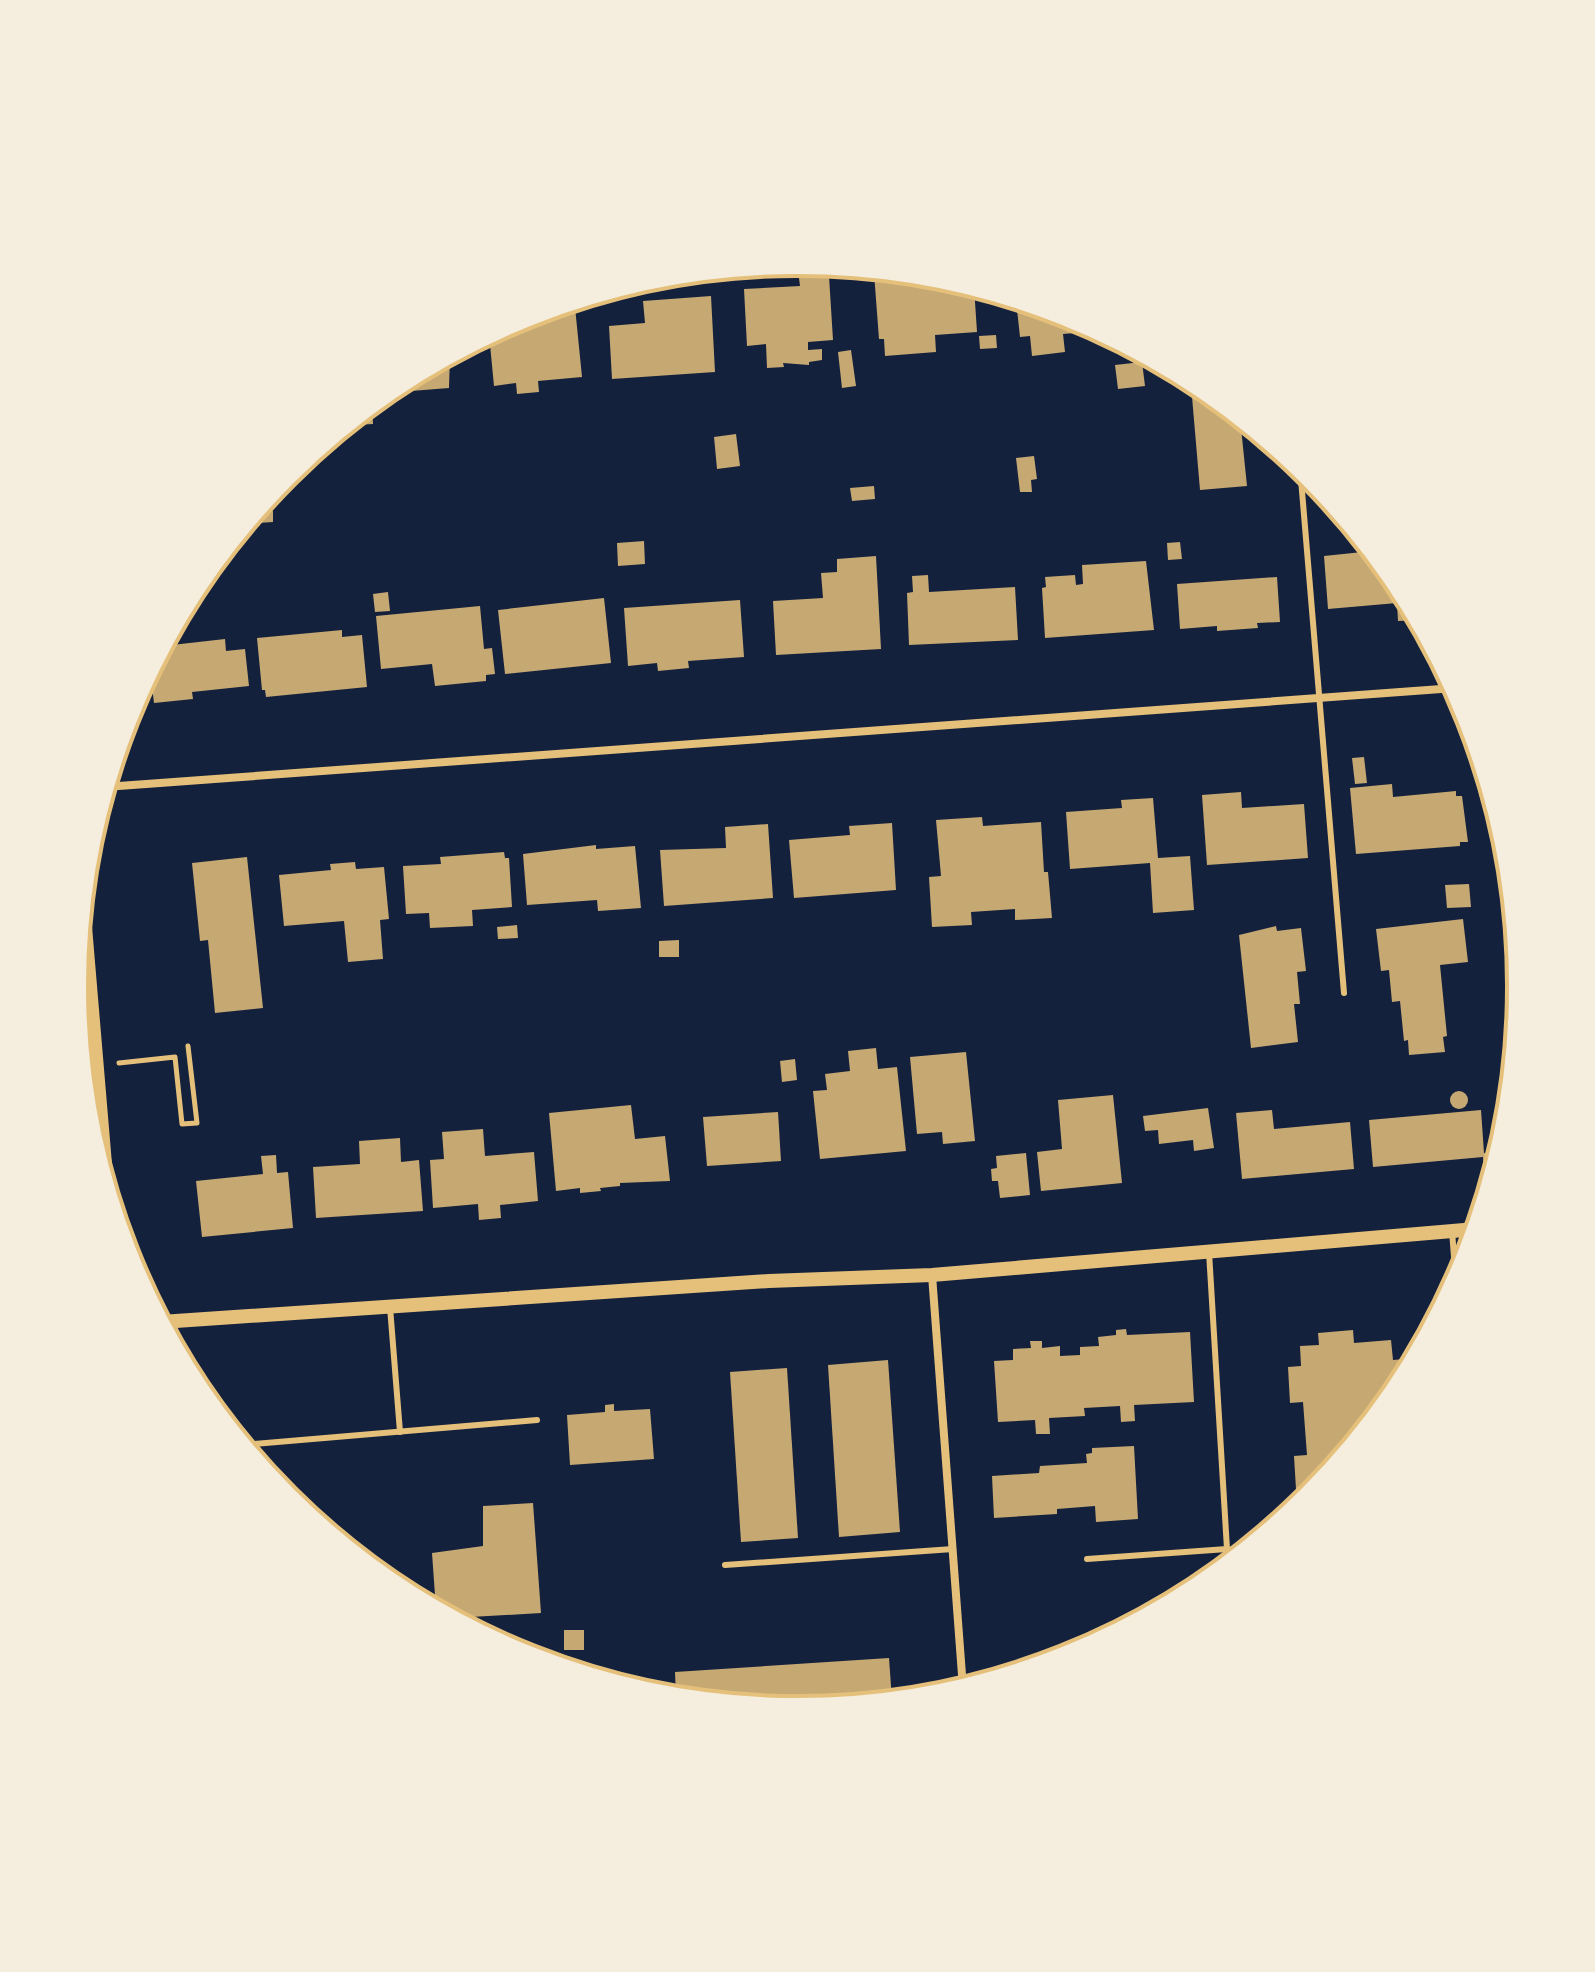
<svg xmlns="http://www.w3.org/2000/svg" width="1595" height="1972" font-family="'DM Sans',sans-serif">
	<style>
		.building { fill: #c6a872 }
		.lines { fill: none; stroke-linecap: round; stroke-linejoin: round }
		.path { stroke: #e5c07b; stroke-width: 5 }
		.service { stroke: #e5c07b; stroke-width: 6 }
		.minor { stroke: #e5c07b; stroke-width: 8 }
		.tertiary { stroke: #e5c07b; stroke-width: 14 }
		.secondary { stroke: #e5c07b; stroke-width: 16 }
		.rim { fill: none; stroke: #e5c07b; stroke-width: 4 }
	</style>
	<rect width="100%" height="100%" fill="#14213d"/>
	<!-- building -->
	<g class="building">
		<polygon points="879,271 918,274 919,280 944,278 974,287 977,332 935,335 936,352 885,356 884,339 879,339 874,273"/>
		<polygon points="829,276 833,340 808,342 808,350 822,349 822,360 809,362 809,365 783,363 784,367 767,368 766,344 747,346 744,289 800,286 799,278"/>
		<polygon points="711,296 715,372 612,379 609,326 645,323 643,301"/>
		<polygon points="1016,300 1075,318 1099,331 1063,334 1065,352 1032,356 1030,336 1020,337"/>
		<polygon points="575,307 582,377 538,381 539,392 517,394 516,383 494,386 489,334 521,317"/>
		<polygon points="996,335 997,348 980,349 979,336"/>
		<polygon points="851,350 856,386 842,388 838,352"/>
		<polygon points="450,355 449,388 411,391 409,377"/>
		<polygon points="1142,362 1145,386 1118,389 1115,365"/>
		<polygon points="1191,385 1200,385 1240,418 1247,486 1200,490"/>
		<polygon points="372,404 373,424 356,425 355,418"/>
		<polygon points="736,434 740,466 717,469 714,437"/>
		<polygon points="1034,456 1037,479 1031,480 1032,492 1020,492 1016,458"/>
		<polygon points="874,486 875,499 852,501 850,488"/>
		<polygon points="273,511 273,522 258,523 257,512"/>
		<polygon points="644,541 645,564 618,566 617,543"/>
		<polygon points="1180,542 1182,559 1168,560 1167,543"/>
		<polygon points="1372,551 1399,584 1418,620 1398,621 1397,603 1328,609 1324,556"/>
		<polygon points="876,556 881,649 776,655 773,601 823,598 821,573 837,572 837,559"/>
		<polygon points="1146,561 1154,630 1045,638 1042,588 1046,587 1045,577 1075,575 1076,585 1083,584 1082,565"/>
		<polygon points="928,575 929,592 1015,587 1018,640 909,645 907,593 913,592 912,576"/>
		<polygon points="1277,577 1280,622 1257,623 1258,628 1217,631 1217,626 1180,629 1177,584"/>
		<polygon points="388,592 390,611 375,612 373,594"/>
		<polygon points="604,598 611,663 505,674 498,610"/>
		<polygon points="740,600 744,657 688,661 689,668 658,671 657,663 628,666 624,608"/>
		<polygon points="480,606 484,649 492,648 495,674 486,675 486,681 435,686 432,664 381,669 376,616"/>
		<polygon points="342,630 342,637 362,635 367,687 266,697 265,690 262,690 257,638"/>
		<polygon points="225,639 226,651 245,649 249,686 192,692 193,699 154,703 150,670 163,646"/>
		<polygon points="1364,757 1367,783 1355,784 1352,758"/>
		<polygon points="1392,784 1393,797 1456,791 1456,796 1462,796 1468,842 1460,842 1460,846 1356,854 1350,788"/>
		<polygon points="1241,792 1242,808 1304,804 1308,858 1207,865 1202,795"/>
		<polygon points="1153,798 1158,858 1190,856 1194,910 1153,913 1150,863 1070,869 1066,812 1122,808 1121,800"/>
		<polygon points="982,817 983,826 1041,822 1044,872 1048,872 1052,918 1015,920 1015,909 971,912 972,925 932,927 929,877 941,876 936,820"/>
		<polygon points="892,823 896,890 794,898 789,840 850,835 849,826"/>
		<polygon points="768,824 773,898 664,906 660,850 726,848 725,827"/>
		<polygon points="596,845 596,849 635,846 641,908 598,911 597,900 527,905 523,854"/>
		<polygon points="504,852 505,858 509,858 512,907 472,910 473,926 430,928 429,913 406,914 403,866 441,864 440,857"/>
		<polygon points="247,857 263,1008 215,1013 208,940 200,941 192,863"/>
		<polygon points="355,862 356,869 384,867 389,919 380,920 383,959 348,962 344,921 284,926 279,875 331,870 330,864"/>
		<polygon points="1469,884 1471,907 1447,908 1445,885"/>
		<polygon points="1463,919 1468,962 1440,965 1447,1036 1443,1037 1445,1052 1409,1055 1408,1040 1404,1041 1400,1001 1392,1002 1389,970 1381,971 1376,929"/>
		<polygon points="517,925 518,938 498,939 497,927"/>
		<polygon points="1276,926 1277,931 1301,928 1306,971 1297,972 1300,1004 1294,1004 1298,1042 1251,1048 1239,935"/>
		<polygon points="679,940 679,957 659,957 659,941"/>
		<polygon points="876,1048 878,1069 897,1067 906,1151 820,1159 813,1091 827,1090 825,1074 850,1071 848,1051"/>
		<polygon points="966,1052 975,1141 943,1144 942,1132 917,1134 910,1057"/>
		<polygon points="795,1059 797,1080 782,1082 780,1061"/>
		<circle cx="1459" cy="1100" r="9"/>
		<polygon points="1113,1095 1122,1183 1041,1191 1037,1152 1062,1149 1058,1100"/>
		<polygon points="631,1105 635,1139 665,1136 670,1181 620,1183 620,1186 600,1188 601,1191 580,1193 580,1188 556,1191 549,1113"/>
		<polygon points="1208,1108 1214,1148 1194,1151 1193,1140 1159,1144 1158,1130 1145,1131 1143,1116"/>
		<polygon points="1272,1110 1274,1129 1350,1122 1354,1169 1242,1179 1236,1113"/>
		<polygon points="1481,1110 1484,1153 1496,1152 1489,1186 1485,1187 1483,1157 1373,1167 1369,1120"/>
		<polygon points="778,1112 781,1161 707,1166 703,1117"/>
		<polygon points="483,1129 485,1156 534,1152 538,1201 500,1205 501,1218 479,1220 478,1204 433,1208 430,1160 444,1159 442,1132"/>
		<polygon points="400,1138 401,1162 419,1160 423,1211 316,1218 313,1167 360,1164 359,1141"/>
		<polygon points="1026,1153 1030,1195 1000,1198 998,1181 992,1181 991,1169 997,1168 996,1156"/>
		<polygon points="276,1155 277,1173 288,1172 293,1228 202,1237 196,1181 263,1174 261,1156"/>
		<polygon points="1126,1329 1127,1335 1190,1332 1194,1402 1134,1405 1135,1421 1121,1422 1120,1406 1084,1408 1085,1416 1049,1418 1050,1434 1036,1434 1035,1420 998,1422 994,1361 1013,1360 1013,1349 1031,1348 1030,1341 1042,1341 1042,1348 1060,1346 1060,1356 1080,1355 1080,1347 1099,1346 1098,1337 1116,1335 1116,1330"/>
		<polygon points="1353,1330 1354,1343 1391,1340 1393,1360 1405,1359 1406,1375 1310,1496 1309,1488 1296,1489 1294,1456 1307,1455 1303,1402 1290,1403 1288,1367 1301,1366 1300,1346 1319,1345 1318,1333"/>
		<polygon points="888,1360 900,1532 839,1537 828,1365"/>
		<polygon points="787,1368 798,1538 741,1542 730,1372"/>
		<polygon points="614,1404 614,1411 650,1409 654,1459 570,1465 567,1415 605,1412 605,1405"/>
		<polygon points="1134,1446 1138,1519 1096,1522 1095,1506 1057,1509 1057,1514 994,1518 992,1476 1039,1473 1040,1466 1087,1463 1086,1454 1092,1453 1092,1448"/>
		<polygon points="533,1503 541,1613 453,1618 436,1609 432,1553 483,1546 483,1506"/>
		<rect x="564" y="1630" width="20" height="20"/>
		<polygon points="889,1658 892,1700 797,1709 676,1698 675,1672"/>
	</g>
	<g class="lines">
		<!-- path -->
		<polyline class="path" points="119,1063 175,1057 182,1124 197,1123 188,1046"/>
		<!-- service -->
		<g class="service">
			<polyline points="1300,467 1344,993"/>
			<polyline points="1452,1231 1456,1282"/>
			<polyline points="390,1307 400,1432"/>
			<polyline points="243,1445 537,1420"/>
			<polyline points="1087,1559 1227,1549 1209,1252"/>
			<polyline points="725,1565 953,1549"/>
		</g>
		<!-- minor -->
		<g class="minor">
			<polyline points="105,787 1455,688"/>
			<polyline points="932,1275 963,1688"/>
		</g>
		<!-- tertiary -->
		<polyline class="tertiary" points="161,1322 769,1281 932,1275 1476,1229"/>
		<!-- secondary -->
		<polyline class="secondary" points="82,903 106,1188"/>
	</g>
	<!-- crop -->
	<path d="M0 0H1595V1972H0ZM797 276H798A709 709 0 0 1 1507 985V987A709 709 0 0 1 798 1696H797A709 709 0 0 1 88 987V985A709 709 0 0 1 797 276Z" fill="#f5edde" fill-rule="evenodd"/>
	<path class="rim" d="M797 276H798A709 709 0 0 1 1507 985V987A709 709 0 0 1 798 1696H797A709 709 0 0 1 88 987V985A709 709 0 0 1 797 276Z"/>
</svg>
